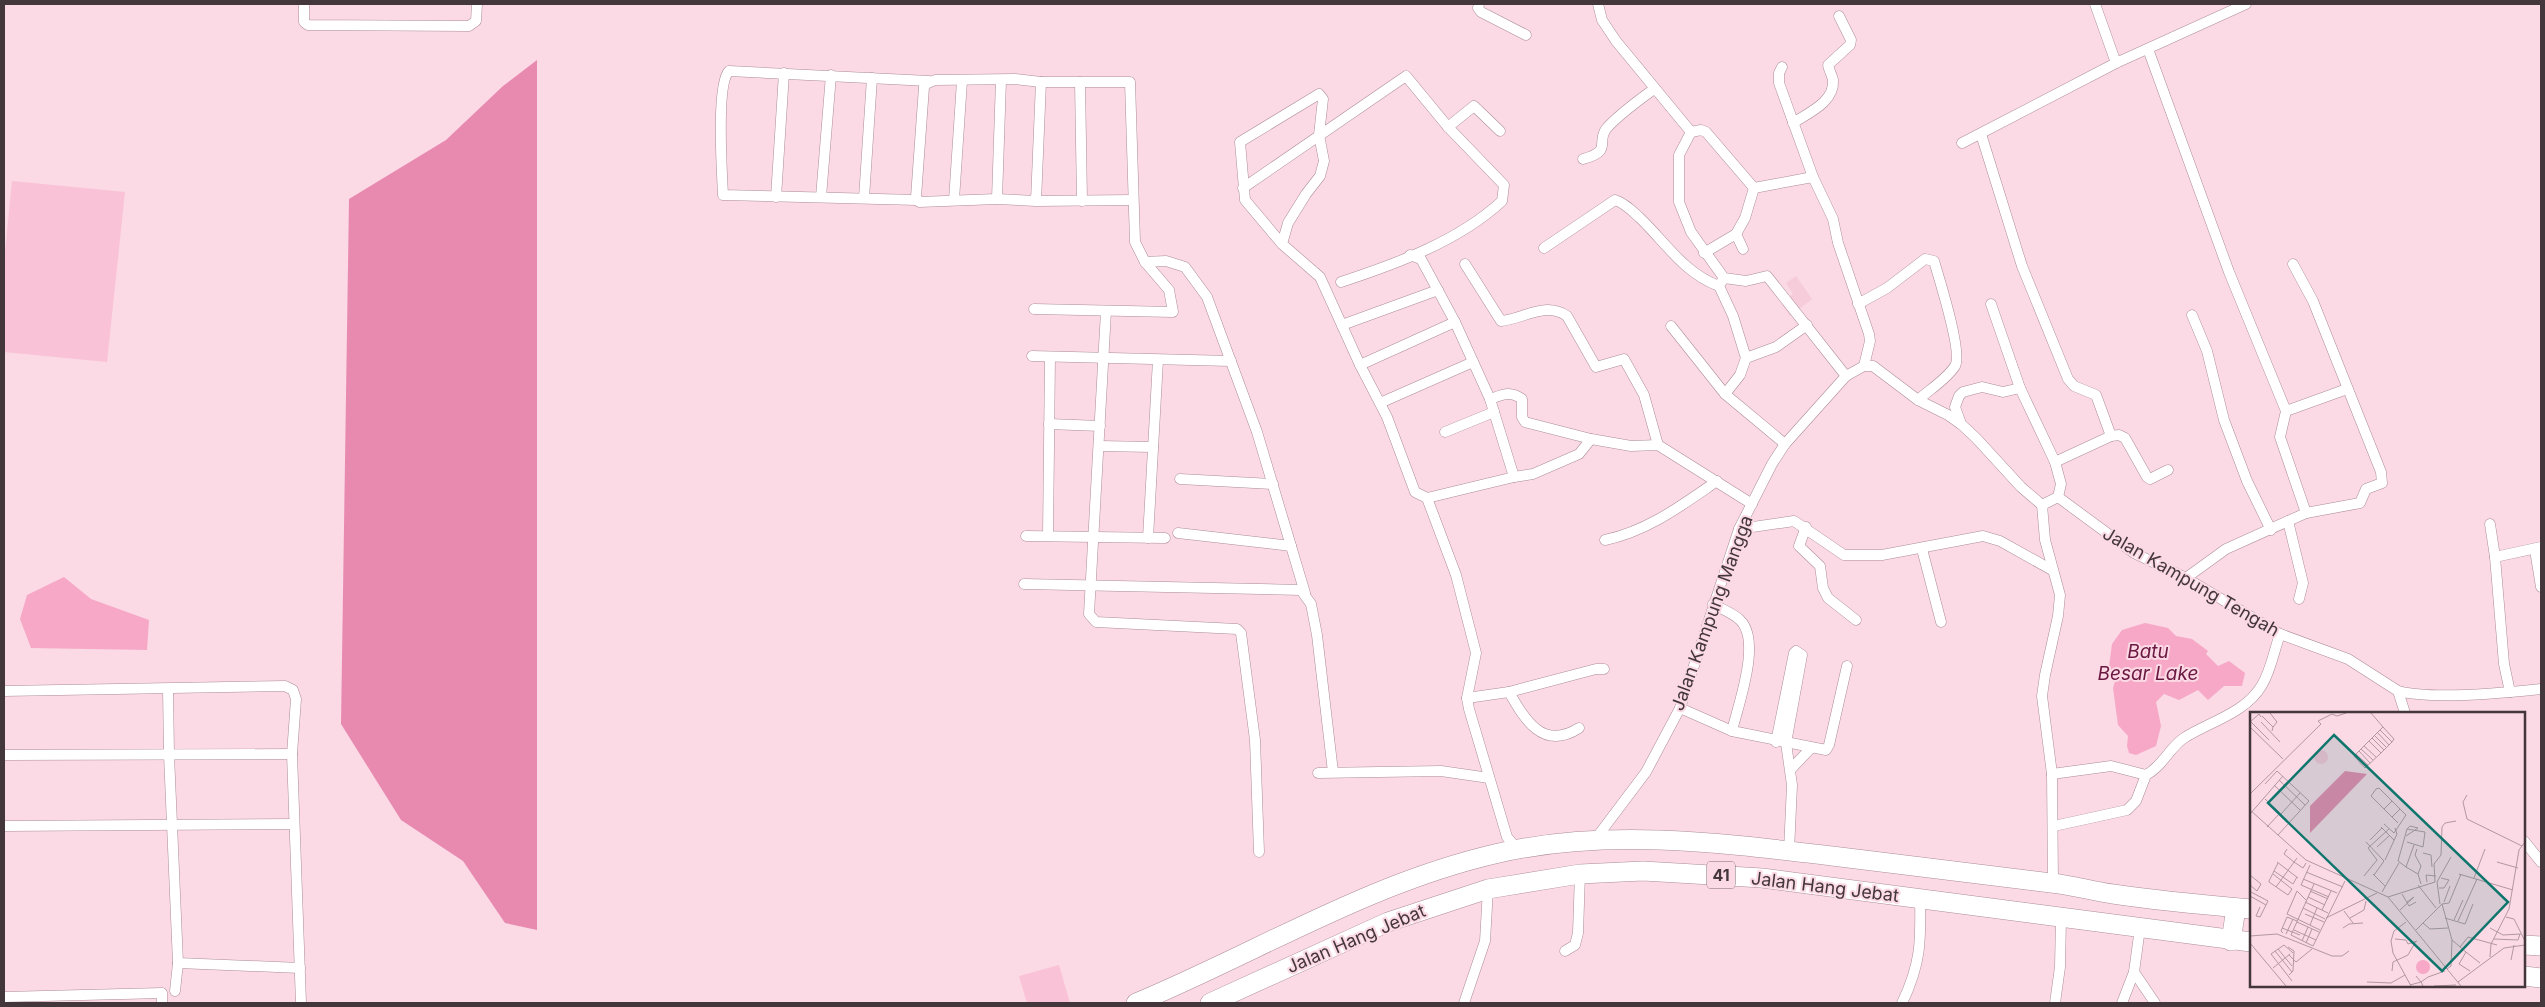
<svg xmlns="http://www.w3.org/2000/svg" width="2545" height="1007" font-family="Inter,sans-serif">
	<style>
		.built { fill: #f6ccdb }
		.green { fill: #f9c2d6 }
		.forest { fill: #e88ab0 }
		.water { fill: #f6a8c6 }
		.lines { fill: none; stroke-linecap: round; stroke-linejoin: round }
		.street-casing { stroke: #ac8d98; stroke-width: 11 }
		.highway-casing { stroke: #ac8d98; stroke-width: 20 }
		.street { stroke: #fff; stroke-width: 10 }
		.highway { stroke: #fff; stroke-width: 19 }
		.labels { text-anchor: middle; stroke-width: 4; stroke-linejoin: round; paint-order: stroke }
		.shield { fill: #fbd9e5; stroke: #7b686f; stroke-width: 1 }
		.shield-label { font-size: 16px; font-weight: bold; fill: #44373c }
		.street-label { font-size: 18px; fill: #44373c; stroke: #fbd9e5 }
		.water-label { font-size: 19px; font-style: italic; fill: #6b1841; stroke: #fbd9e5 }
		.inset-road { fill: none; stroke: #b298a1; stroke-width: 1 }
		.view { fill: #0f766e; fill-opacity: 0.15; stroke: #0f766e; stroke-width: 2.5 }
		.inset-edge { fill: none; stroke: #44373c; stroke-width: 2.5 }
	</style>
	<rect width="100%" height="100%" fill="#fbd9e5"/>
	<!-- built -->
	<polygon class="built" points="1796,276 1812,299 1790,316 1781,303 1793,294 1786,283"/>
	<!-- green -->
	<g class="green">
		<polygon points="12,181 125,192 107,362 4,352 4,262"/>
		<polygon points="1059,965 1070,1003 1027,1003 1019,976"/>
	</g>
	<!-- forest -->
	<polygon class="forest" points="537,60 537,930 505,923 463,861 401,820 341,724 349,199 446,140 503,86"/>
	<!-- water -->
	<g class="water">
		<polygon points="64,577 91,599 149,620 147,650 31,648 20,619 27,595"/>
		<polygon points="2145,623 2168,628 2176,636 2192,639 2208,651 2206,654 2218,666 2229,661 2245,673 2242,686 2224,686 2208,700 2198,690 2179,700 2164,694 2156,702 2161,726 2156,746 2136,755 2129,753 2127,746 2128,736 2118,725 2113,688 2116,678 2109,667 2112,644 2122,630"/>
	</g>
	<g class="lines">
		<defs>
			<g id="street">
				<polyline points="304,4 304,22 308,25 469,26 476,21 477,4"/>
				<polyline points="1479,4 1478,8 1481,12 1526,35"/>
				<polyline points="2095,4 2116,63"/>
				<polyline points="2148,49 2229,272 2286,411 2280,437 2306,513"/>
				<polyline points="1782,67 1779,73 1779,83 1813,177 1833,219 1838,243 1869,334 1870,341 1864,366"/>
				<polyline points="1080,82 1082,201"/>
				<path d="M 1793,123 C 1808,113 1835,102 1833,80 C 1832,75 1829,70 1828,65 L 1850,45 L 1851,40 L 1839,16"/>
				<polyline points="1448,127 1474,106 1500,131"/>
				<polyline points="1691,132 1701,130 1706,132 1754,188"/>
				<polyline points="1981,134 2022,266 2068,379 2074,386 2096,395 2111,436 2055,462 2061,484 2058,497"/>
				<polyline points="1962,143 2116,63 2246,4"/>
				<path d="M 1583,159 C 1613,151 1596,143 1606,129 C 1619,114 1638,101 1654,89"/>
				<path d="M 1243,188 L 1406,76 L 1448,127 L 1504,185 L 1502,201 C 1459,241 1396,264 1341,282"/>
				<polyline points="776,197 784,73"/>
				<polyline points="821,197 831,75"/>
				<polyline points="864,198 872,78"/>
				<polyline points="997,199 1001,80"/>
				<path d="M 917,200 L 723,195 C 722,173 716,84 729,71 L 929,81"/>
				<polyline points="954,200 962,81"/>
				<polyline points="1036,201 997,199 919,202 916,197 924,87 926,84 935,80 1015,79 1041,82 1036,201 1133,200"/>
				<polyline points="1736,234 1745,218 1754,188 1813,177"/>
				<polyline points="1282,244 1288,223 1306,194 1320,176 1324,161 1319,135 1323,99 1319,94 1240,142 1245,200 1282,244 1320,277 1360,365 1387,417 1415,492 1427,498 1514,477 1490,399 1455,322 1421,259 1410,255"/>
				<path d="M 1544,248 L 1615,200 C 1625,203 1632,211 1640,218 C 1666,243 1684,273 1719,286"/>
				<polyline points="1704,253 1736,234 1743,249"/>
				<polyline points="1145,262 1166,261 1185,267 1207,297 1257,432 1305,593"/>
				<path d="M 1465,264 L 1501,321 C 1523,319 1545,301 1567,316 L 1596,367 L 1624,359 L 1644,395 L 1658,445"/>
				<polyline points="1722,281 1719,286 1733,316 1746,358"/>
				<path d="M 1858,304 L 1887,288 L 1925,259 L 1934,261 C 1939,278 1963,354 1955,366 C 1947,379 1929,390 1918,400"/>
				<polyline points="1991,304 2020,388 2055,462"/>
				<polyline points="1034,309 1173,312 1169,290 1145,262 1135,242 1130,82 1041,82"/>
				<polyline points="1106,311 1089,614 1096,622 1237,629 1241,633 1255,740 1259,852"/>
				<polyline points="2192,315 2207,351 2224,420 2247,481 2271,530"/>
				<polyline points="1342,325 1438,290"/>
				<polyline points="1671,326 1725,394"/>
				<polyline points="1032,356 1231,361"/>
				<polyline points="1360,365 1455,322"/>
				<polyline points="1846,376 1864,366 1873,366 1918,400 1948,415 1962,425 1976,438 2021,487 2042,505"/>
				<path d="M 1490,399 C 1502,395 1510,390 1522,399 L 1522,417 L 1525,422 L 1591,439"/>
				<polyline points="1380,403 1473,362"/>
				<polyline points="2286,411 2347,389"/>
				<polyline points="1049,424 1100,426"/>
				<polyline points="1961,424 1955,407 1959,396 1963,392 1982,387 2003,392 2020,388"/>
				<polyline points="1445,432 1494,412"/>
				<polyline points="2111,436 2119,435 2125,438 2147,477 2150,479 2168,470"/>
				<polyline points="1785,444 1725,394 1740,375 1746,358 1776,347 1807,325"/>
				<polyline points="1099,446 1153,447"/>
				<polyline points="1514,477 1533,474 1579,454 1591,439 1631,446 1658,445 1752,504"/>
				<polyline points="1180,479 1273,484"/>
				<polyline points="1427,498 1456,575 1476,653 1467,698 1469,709 1507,837 1517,849"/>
				<polyline points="2288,521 2303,583 2299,599"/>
				<polyline points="2490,524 2495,557"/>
				<polyline points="1806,527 1799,546 1820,566 1823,588 1828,598 1856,620"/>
				<polyline points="1739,529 1794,521 1844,555 1882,555 1983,536 2000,541 2052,570"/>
				<polyline points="1178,533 1291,546"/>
				<polyline points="1026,536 1165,538"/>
				<polyline points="1048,536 1050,357"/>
				<polyline points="1148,538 1158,360"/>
				<path d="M 1605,540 C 1648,531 1682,505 1717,481"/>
				<polyline points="1922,549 1941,622"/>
				<polyline points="2535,550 2541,587"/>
				<polyline points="2186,578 2226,549 2306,513 2360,503 2366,489 2382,483 2381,472 2313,301 2293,264"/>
				<polyline points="1024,584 1301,590 1311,604 1317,635 1333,772"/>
				<path d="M 1713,604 C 1721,609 1733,613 1740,620 C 1762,641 1738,705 1732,731"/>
				<polyline points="168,689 169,755 178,963 175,991"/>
				<polyline points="4,691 285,686 293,690 296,699 292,754 301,1003"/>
				<path d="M 2398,691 C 2433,700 2504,693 2541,689"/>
				<path d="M 1509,692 C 1525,720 1543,751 1579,728"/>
				<polyline points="2510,692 2504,664 2495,557 2541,547"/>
				<polyline points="1467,698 1509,692 1596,669 1604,669"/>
				<polyline points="1680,708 1732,731 1826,750 1829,745 1847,666"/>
				<polyline points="1776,742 1794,653 1796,651 1802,655 1786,743 1792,785 1789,851"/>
				<polyline points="4,755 292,754"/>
				<polyline points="1791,769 1811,748"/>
				<polyline points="1318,773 1441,771 1489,778"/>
				<path d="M 2052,774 L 2111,766 L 2146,775 C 2163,766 2169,748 2184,738 C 2209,722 2246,713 2262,685 C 2271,670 2274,651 2280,634"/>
				<polyline points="4,826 294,824"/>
				<polyline points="2054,826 2127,810 2136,801 2146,775"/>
				<polyline points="1594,841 1646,772 1680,708 1739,529 1772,464 1785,444 1846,376 1767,276 1746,281 1724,278 1691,232 1679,202 1679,155 1691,132 1616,41 1602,20 1598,4"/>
				<polyline points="2524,841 2541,862"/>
				<polyline points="2053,883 2052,774 2042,696 2045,675 2058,616 2060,595 2045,540 2042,505 2058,497 2134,553 2186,578 2280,634 2348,659 2398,691 2405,713"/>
				<polyline points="1565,951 1575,945 1578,933 1580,874"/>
				<polyline points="178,963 300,968"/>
				<polyline points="2134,972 2155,1003"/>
				<polyline points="4,997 162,993 162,1003"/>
				<polyline points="1464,1003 1485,941 1488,889"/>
				<path d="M 1902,1003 C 1921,964 1921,941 1920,898"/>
				<polyline points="2055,1003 2060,967 2061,918"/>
				<polyline points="2122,1003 2134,972 2140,928"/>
			</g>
			<g id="highway">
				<polyline points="2231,941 2236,908"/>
				<polyline points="2524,945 2541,946"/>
				<polyline points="2524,976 2541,978"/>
				<path d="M 1136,1003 C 1256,953 1370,882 1499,853 C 1609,828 1722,843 1832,856 C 1905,865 1978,874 2051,883 C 2072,885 2092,891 2113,894 C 2159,901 2205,905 2251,909"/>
				<polyline points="1210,1003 1388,922 1488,889 1580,874 1643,871 1762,878 2251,942"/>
			</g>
		</defs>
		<!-- street casing -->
		<use href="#street" class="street-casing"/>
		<!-- highway casing -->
		<use href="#highway" class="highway-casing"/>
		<!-- street -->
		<use href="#street" class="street"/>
		<!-- highway -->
		<use href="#highway" class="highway"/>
	</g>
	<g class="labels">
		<!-- shield labels -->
		<rect class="shield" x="1707" y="861.5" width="28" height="27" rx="4"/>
		<g class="shield-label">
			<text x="1721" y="881">41</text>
		</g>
		<!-- street labels -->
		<g class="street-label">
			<text transform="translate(2191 582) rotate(30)" y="6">Jalan Kampung Tengah</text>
			<text transform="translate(1712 613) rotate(-70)" y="6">Jalan Kampung Mangga</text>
			<text transform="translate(1825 887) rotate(7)" y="6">Jalan Hang Jebat</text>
			<text transform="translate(1356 939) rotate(-23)" y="6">Jalan Hang Jebat</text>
		</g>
		<!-- water labels -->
		<g class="water-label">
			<text x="2148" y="658">Batu<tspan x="2148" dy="22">Besar Lake</tspan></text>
		</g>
	</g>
	<!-- overview -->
	<g transform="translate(2250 712)">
		<rect width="275" height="275" fill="#fbd9e5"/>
		<path d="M64 45a7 7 0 1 1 14 0a7 7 0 1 1-14 0Z" fill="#f9c2d6"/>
		<path d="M 95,59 L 117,62 L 60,121 L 60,94 Z" fill="#e88ab0"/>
		<path d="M166 255a7 7 0 1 1 14 0a7 7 0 1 1-14 0Z" fill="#f6a8c6"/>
		<path class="inset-road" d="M 20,1 L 27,10 L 23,15M 121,1 L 133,15M 12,4 L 23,15 L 22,19M 0,10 L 9,2 L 11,5M 1,10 L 19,28M 11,10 L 30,30M 0,15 L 33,47M 130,18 L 119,29 L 131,41M 127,20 L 139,33M 124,23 L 136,35M 122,26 L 134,38M 119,29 L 104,44 L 115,56 L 131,41 L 142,30 L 144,27 L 133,15 L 130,18 L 142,30M 114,34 L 126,45M 111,37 L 123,48M 109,39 L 120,51M 106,42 L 118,53M 29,68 L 55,93M 15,72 L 27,59 L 59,89 L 28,123M 24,73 L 50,98M 0,82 L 71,12 L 68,9 L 82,2 L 87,4 L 96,1M 217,83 L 213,90 L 217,107 L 272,134M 15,87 L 30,101 L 17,115M 134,97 L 121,84 L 126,77 L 129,76 L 142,89M 0,98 L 56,148 L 138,185 L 211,274M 0,102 L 33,64M 31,102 L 50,81M 142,105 L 134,97 L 142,89 L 150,97 L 142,105 L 148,111M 134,112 L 144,121 L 156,103 L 150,97M 131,115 L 144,128M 157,117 L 148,149 L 156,155 L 164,133M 157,117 L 175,120 L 173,135 L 157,130M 156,124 L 168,116 L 160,114 L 157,117M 120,128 L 132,116M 116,130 L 134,149 L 124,163M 127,135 L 139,124M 37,137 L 34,142 L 44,150 L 53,156 L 56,151M 167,137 L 165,143 L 171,154 L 168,162M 173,141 L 181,143 L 182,155M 135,148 L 147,122 L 145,116M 27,150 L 48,166M 247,150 L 268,156M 60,153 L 51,173 L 79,185M 156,155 L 168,162 L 171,172M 24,159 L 43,172 L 47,165M 56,160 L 93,175M 23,162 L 42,177 L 38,183 L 19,170 L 19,169 L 28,151M 123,162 L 135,174M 209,162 L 263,178M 0,163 L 11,172 L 7,179 L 0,173M 114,164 L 127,148 L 118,136 L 139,117M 224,166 L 235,137M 53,167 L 87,181M 177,170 L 176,163 L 186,164M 187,170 L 201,145M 187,170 L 190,192M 64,172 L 41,223 L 63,234 L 95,169M 168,173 L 186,196M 26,175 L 47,146M 189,176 L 194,176 L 199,168 L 191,166M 60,179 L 78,187M 132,180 L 149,151M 152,182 L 159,194 L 166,190M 0,184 L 16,193 L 18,189 L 1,180M 58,185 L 75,193M 138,185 L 185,170 L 184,152 L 191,143 L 192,115 L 195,111 L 206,109M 56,188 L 47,179 L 37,202 L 70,218M 55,190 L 78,201M 194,190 L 200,174M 192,192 L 199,191 L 211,162M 10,195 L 6,204 L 10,205 L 16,193M 53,196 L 75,207M 72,198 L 81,179M 150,198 L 164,185 L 157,190M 94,199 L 103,211M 55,202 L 74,210M 256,205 L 264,207 L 275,229M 76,206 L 127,181M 100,206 L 114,198 L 116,189M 195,206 L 215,212 L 223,192M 204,208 L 213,188M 208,209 L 227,167M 47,210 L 69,220M 156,210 L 144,219 L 141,229 L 143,241 L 161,274M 173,211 L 180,217 L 198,216M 60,213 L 67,196M 32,216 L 50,223M 93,216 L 99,212 L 113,211M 240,216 L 253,223 L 271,222M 44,218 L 66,228M 166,218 L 192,192 L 202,228 L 201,254 L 197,257M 33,221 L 31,219 L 37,205 L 47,209M 36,222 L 43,207M 0,224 L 27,222 L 82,244 L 92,244 L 99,239M 145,227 L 156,228 L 158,232 L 167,229M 244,227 L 268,228 L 270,222M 202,228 L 216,240 L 209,252 L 220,259M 52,229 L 58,215M 0,231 L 36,274M 56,231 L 62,217M 38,235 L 44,239 L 43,259 L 39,263M 210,235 L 218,225 L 247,233M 28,237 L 42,254M 25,239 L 42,260M 216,240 L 230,251M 39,243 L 46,250 L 62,237M 240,245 L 241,232 L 259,197 L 269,138 L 275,130M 261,248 L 264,233M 23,256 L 40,242M 142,259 L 143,250 L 158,243 L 166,229M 42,269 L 21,242 L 34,233 L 43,241M 117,270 L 141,271 L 155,263M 208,270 L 254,236 L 275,233M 160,273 L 171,270 L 166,264M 173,274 L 171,270 L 178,265 L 195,259M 184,274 L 206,273"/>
		<path class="view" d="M 84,23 L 258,190 L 192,259 L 18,91 Z"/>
		<rect width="275" height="275" class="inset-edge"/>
	</g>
	<!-- border -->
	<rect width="2545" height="1007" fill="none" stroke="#44373c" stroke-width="10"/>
</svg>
